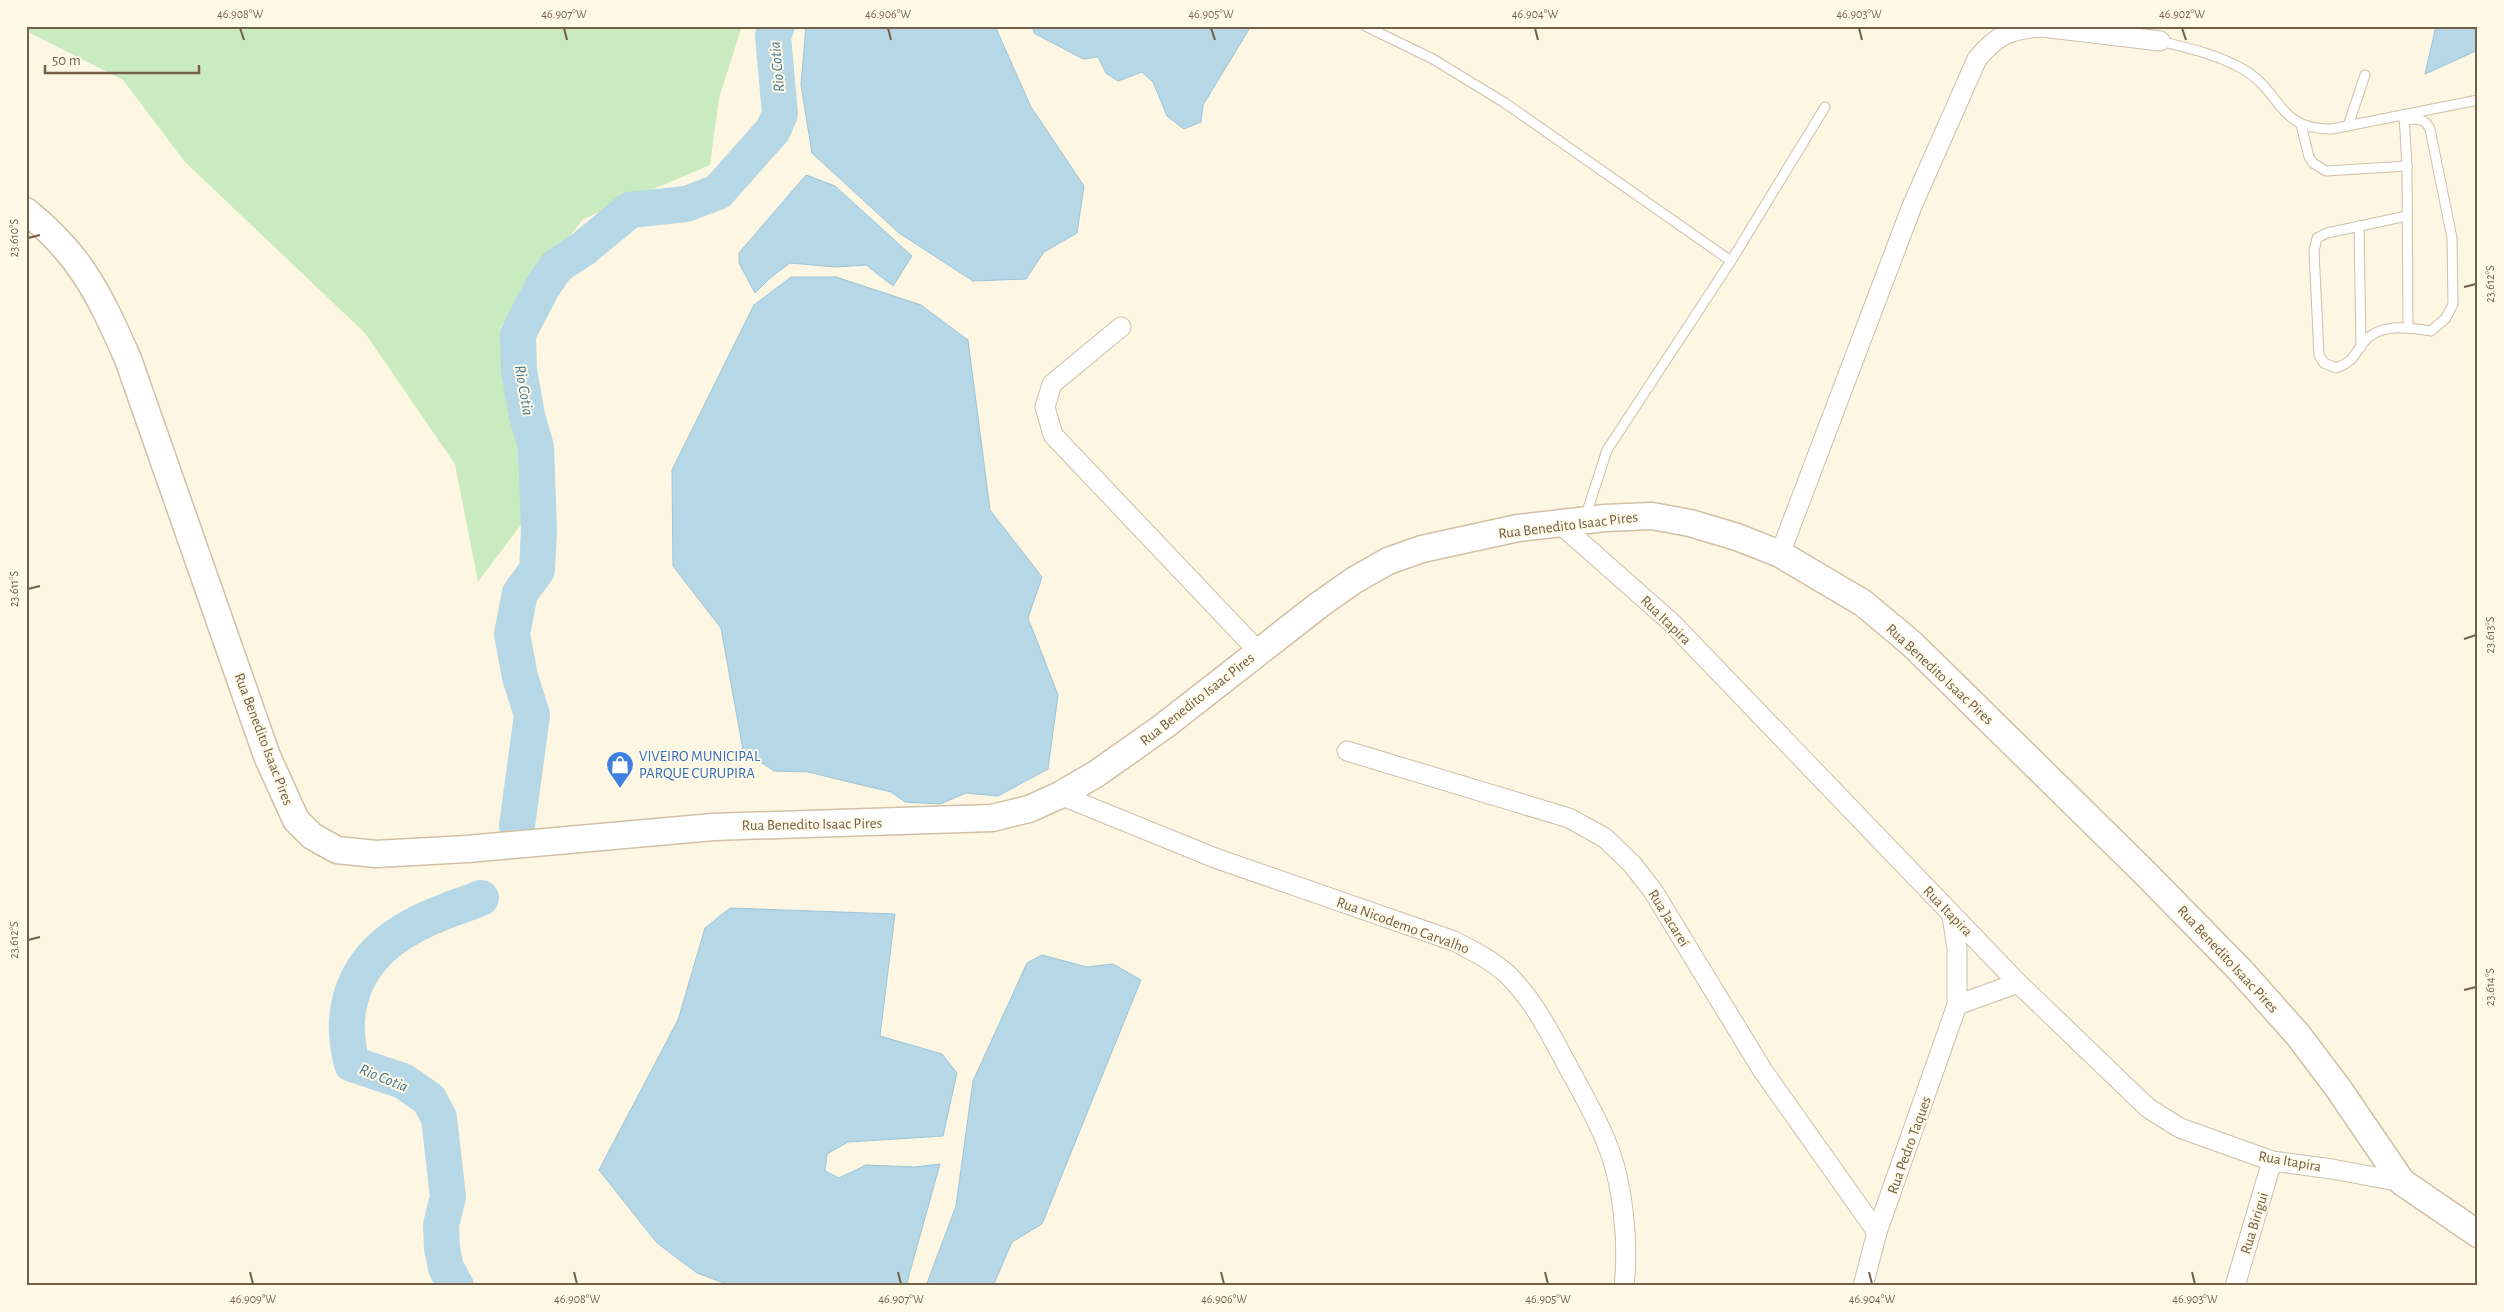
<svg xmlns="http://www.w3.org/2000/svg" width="2504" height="1312" font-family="'Alegreya Sans',sans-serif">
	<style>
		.green { fill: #caeac0 }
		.water { fill: #b6d7e6; stroke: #9cc5d8 }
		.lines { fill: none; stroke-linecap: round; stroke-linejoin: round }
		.river { stroke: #b6d7e6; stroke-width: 36 }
		.lane-casing { stroke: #cebfa8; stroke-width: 11 }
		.street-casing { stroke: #cebfa8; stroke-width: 21 }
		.secondary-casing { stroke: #d1c0a6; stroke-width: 29 }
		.lane { stroke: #fff; stroke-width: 9 }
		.street { stroke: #fff; stroke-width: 19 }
		.secondary { stroke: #fff; stroke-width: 26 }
		.ticks { fill: none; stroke: #745f48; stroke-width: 2 }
		.labels { text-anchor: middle; stroke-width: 4; stroke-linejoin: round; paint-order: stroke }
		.street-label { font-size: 15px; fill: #745f48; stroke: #fffae8 }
		.shop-label { font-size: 15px; fill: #366cbe; stroke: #fffae8; text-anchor: start }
		.water-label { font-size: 16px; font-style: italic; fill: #44778f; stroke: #fffae8 }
		.neatline { fill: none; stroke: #745f48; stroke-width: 2 }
		.ticks-label { font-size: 12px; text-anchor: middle; fill: #745f48 }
	</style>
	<rect width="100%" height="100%" fill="#fcf6e2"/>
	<!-- green -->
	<polygon class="green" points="26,26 742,26 719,98 710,165 583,219 500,327 538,502 478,582 455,464 365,333 185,162 123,80 26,31"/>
	<!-- water -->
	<g class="water">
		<polygon points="806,26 995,26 1031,107 1084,186 1077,233 1044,252 1026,279 973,281 899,233 812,153 801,85"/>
		<polygon points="1032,26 1251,26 1203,105 1201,122 1184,129 1167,116 1153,82 1142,72 1118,81 1106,73 1098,57 1083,59 1034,33"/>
		<polygon points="2436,26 2478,26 2478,50 2425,74"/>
		<polygon points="806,175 835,186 912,256 893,286 866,265 836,267 790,263 770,278 755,293 739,263 739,253"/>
		<polygon points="791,277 836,277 921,305 968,340 990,510 1042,577 1028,618 1058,695 1048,769 998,796 966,793 940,804 905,802 891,792 808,772 774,771 743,750 721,628 673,566 672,470 754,305"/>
		<polygon points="730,908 895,914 880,1036 942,1054 957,1073 943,1136 848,1142 827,1154 825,1171 839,1178 866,1165 915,1167 940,1164 906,1286 732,1286 697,1273 657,1243 599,1170 678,1020 705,928"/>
		<polygon points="1042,955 1087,967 1113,964 1141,980 1042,1224 1012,1242 993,1286 926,1286 956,1206 973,1081 1027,963"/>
	</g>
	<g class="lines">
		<!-- river -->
		<g class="river">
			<polyline points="517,826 532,715 520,677 512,634 520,593 537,570 539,530 536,447 527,416 519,370 518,334 543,286 557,266 584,248 630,210 686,204 718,192 773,130 780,114 773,36 777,26"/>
			<path d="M 456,1286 L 446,1268 L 442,1248 L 441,1225 L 448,1197 L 439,1118 L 429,1099 L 403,1081 L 352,1064 C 336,1004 358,955 413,926 C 434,914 458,907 481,898"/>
		</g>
		<defs>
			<g id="lane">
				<polyline points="1365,26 1433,59 1505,103 1731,261"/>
				<path d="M 2160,41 C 2187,48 2216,54 2241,68 C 2283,91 2276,130 2332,129 L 2478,100"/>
				<polyline points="2404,115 2407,166 2408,328"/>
				<path d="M 2404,120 C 2416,119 2424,117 2430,129 L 2452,238 L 2453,304 L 2446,318 L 2431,331 C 2411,328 2386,323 2369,337 C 2353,350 2360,359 2336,368 L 2324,363 L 2319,355 L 2314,251 L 2317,238 L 2327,233 L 2407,216"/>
				<polyline points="2301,125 2309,157 2313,163 2326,171 2407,166"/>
				<polyline points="2348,126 2365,75"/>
				<polyline points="2359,226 2361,347"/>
				<polyline points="1585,518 1607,450 1731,261 1825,107"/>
			</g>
			<g id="street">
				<polyline points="1121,327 1052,384 1045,407 1053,435 1258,651"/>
				<polyline points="1560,524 1671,622 2018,983 2148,1108 2180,1128 2272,1161 2332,1169 2402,1182"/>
				<path d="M 1780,554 L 1912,206 L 1977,59 C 1997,35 2010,29 2042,27 L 2160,41"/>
				<polyline points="1347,751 1569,818 1605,838 1632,864 1653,891 1763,1071 1877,1232"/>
				<path d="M 1060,795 L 1215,858 L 1454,941 C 1473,951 1492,960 1508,975 C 1534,1001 1549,1031 1566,1063 C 1580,1089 1596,1116 1607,1144 C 1623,1183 1629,1244 1624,1286"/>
				<polyline points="1957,1005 2018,983"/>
				<polyline points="1863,1286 1877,1232 1957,1005 1957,948 1952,916"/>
				<polyline points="2235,1286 2272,1161"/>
			</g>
			<path id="secondary" d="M 26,211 C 47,228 69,250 84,273 C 102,300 115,330 128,359 L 267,756 L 296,820 L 312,836 L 337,850 L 376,854 L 467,849 L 713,827 L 992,818 L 1029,809 L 1060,795 L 1096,774 L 1164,726 L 1319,605 L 1353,581 L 1388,561 L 1422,549 L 1518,528 L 1605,518 L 1652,516 L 1690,523 L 1737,537 L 1780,554 L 1863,603 L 1912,644 L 2144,872 L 2241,971 L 2298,1035 L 2338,1088 L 2402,1182 L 2478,1234"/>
		</defs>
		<!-- lane casing -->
		<use href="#lane" class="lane-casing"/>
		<!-- street casing -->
		<use href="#street" class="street-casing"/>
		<!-- secondary casing -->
		<use href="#secondary" class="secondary-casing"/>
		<!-- lane -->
		<use href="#lane" class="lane"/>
		<!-- street -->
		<use href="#street" class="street"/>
		<!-- secondary -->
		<use href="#secondary" class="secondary"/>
	</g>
	<!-- ticks -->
	<path class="ticks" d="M 240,28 L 244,40M 564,28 L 567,40M 888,28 L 891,40M 1211,28 L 1215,40M 1535,28 L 1538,40M 1859,28 L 1862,40M 2182,28 L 2186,40M 28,238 L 40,235M 2464,287 L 2476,284M 28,589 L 40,586M 2464,639 L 2476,635M 28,940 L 40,937M 2464,990 L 2476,987M 250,1272 L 253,1284M 574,1272 L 577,1284M 898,1272 L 901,1284M 1221,1272 L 1224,1284M 1545,1272 L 1548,1284M 1869,1272 L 1872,1284M 2192,1272 L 2195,1284"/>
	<!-- icons -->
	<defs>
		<symbol id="shop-pin" viewBox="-11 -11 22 30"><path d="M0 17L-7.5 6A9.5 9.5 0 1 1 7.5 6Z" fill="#3f7fe0" stroke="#fffae8"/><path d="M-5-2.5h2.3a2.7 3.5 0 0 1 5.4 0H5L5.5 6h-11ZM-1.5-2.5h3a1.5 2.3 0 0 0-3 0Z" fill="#fff"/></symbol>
	</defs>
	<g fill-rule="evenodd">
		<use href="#shop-pin" x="604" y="749" width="32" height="43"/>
	</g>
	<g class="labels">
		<!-- street labels -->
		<g class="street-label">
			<text transform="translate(1568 525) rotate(-7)" y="5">Rua Benedito Isaac Pires</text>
			<text transform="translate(1666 620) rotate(44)" y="5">Rua Itapira</text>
			<text transform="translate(1940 674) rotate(43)" y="5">Rua Benedito Isaac Pires</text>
			<text transform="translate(1197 699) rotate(-38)" y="5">Rua Benedito Isaac Pires</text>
			<text transform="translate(264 739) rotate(69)" y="5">Rua Benedito Isaac Pires</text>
			<text transform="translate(812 824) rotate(-1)" y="5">Rua Benedito Isaac Pires</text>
			<text transform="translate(1948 911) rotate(46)" y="5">Rua Itapira</text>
			<text transform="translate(1669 918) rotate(58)" y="5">Rua Jacareí</text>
			<text transform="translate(1403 925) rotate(20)" y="5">Rua Nicodemo Carvalho</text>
			<text transform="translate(2228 959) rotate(47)" y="5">Rua Benedito Isaac Pires</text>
			<text transform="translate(1909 1145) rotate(-70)" y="5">Rua Pedro Taques</text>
			<text transform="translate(2290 1161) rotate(10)" y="5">Rua Itapira</text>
			<text transform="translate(2254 1223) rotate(-73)" y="5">Rua Birigui</text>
		</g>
		<!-- shop labels -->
		<g class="shop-label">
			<text x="639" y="761">VIVEIRO MUNICIPAL<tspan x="639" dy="17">PARQUE CURUPIRA</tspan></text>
		</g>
		<!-- water labels -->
		<g class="water-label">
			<text transform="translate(776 67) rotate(-95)" y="6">Rio Cotia</text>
			<text transform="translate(525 390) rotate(80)" y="6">Rio Cotia</text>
			<text transform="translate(384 1077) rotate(22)" y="6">Rio Cotia</text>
		</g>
	</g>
	<!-- border -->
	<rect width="2504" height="1312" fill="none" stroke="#fffae8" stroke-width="55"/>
	<!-- scale -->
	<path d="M45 65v8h154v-8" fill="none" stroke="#745f48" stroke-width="2.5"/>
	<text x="52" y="65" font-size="15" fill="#745f48" stroke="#fffae8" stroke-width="4" paint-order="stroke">50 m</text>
	<rect x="28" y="28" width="2448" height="1256" class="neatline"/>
	<g class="ticks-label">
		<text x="240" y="18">46.908°W</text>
		<text x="564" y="18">46.907°W</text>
		<text x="888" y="18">46.906°W</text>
		<text x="1211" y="18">46.905°W</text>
		<text x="1535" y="18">46.904°W</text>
		<text x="1859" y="18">46.903°W</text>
		<text x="2182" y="18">46.902°W</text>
		<text transform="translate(14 238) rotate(-90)" y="4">23.610°S</text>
		<text transform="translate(2490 284) rotate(-90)" y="4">23.612°S</text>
		<text transform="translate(14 589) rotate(-90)" y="4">23.611°S</text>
		<text transform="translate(2490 635) rotate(-90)" y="4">23.613°S</text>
		<text transform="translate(14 940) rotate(-90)" y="4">23.612°S</text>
		<text transform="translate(2490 987) rotate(-90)" y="4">23.614°S</text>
		<text x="253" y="1303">46.909°W</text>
		<text x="577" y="1303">46.908°W</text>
		<text x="901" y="1303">46.907°W</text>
		<text x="1224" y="1303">46.906°W</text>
		<text x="1548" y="1303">46.905°W</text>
		<text x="1872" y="1303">46.904°W</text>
		<text x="2195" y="1303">46.903°W</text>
	</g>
</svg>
